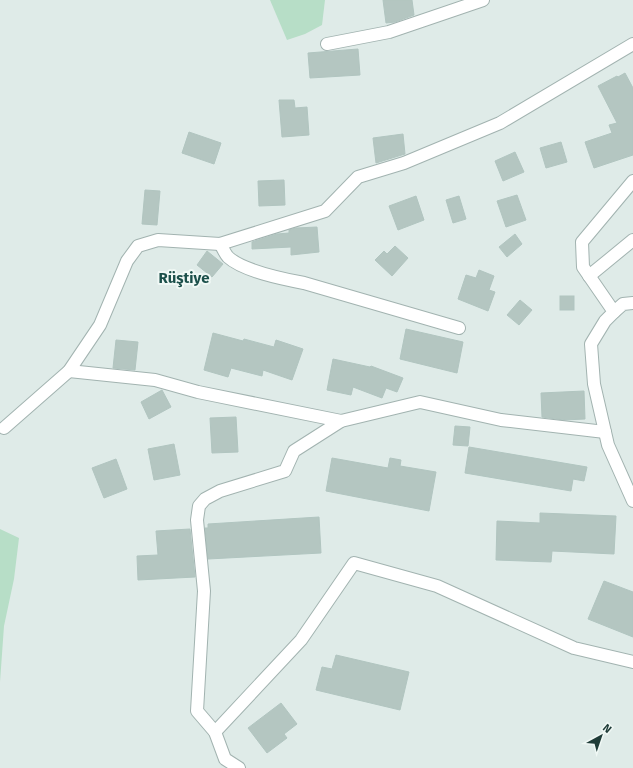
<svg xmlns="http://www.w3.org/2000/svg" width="633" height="768" font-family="'Fira Sans',sans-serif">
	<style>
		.green { fill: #b7dec7 }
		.building { fill: #b4c6c1; stroke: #b1c5c0 }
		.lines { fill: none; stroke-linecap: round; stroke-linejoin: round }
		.minor-casing { stroke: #a2b3b0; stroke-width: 14 }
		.tertiary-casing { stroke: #a2b3b0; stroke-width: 14 }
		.minor { stroke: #fff; stroke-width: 12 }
		.tertiary { stroke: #fff; stroke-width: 12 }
		.labels { text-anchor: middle; stroke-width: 4; stroke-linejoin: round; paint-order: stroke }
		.neighbourhood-label { font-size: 15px; font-weight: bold; fill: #1b4f4a; stroke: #f0f8f5 }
	</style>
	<rect width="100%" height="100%" fill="#dfebe8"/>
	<!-- green -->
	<g class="green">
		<polygon points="270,0 325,0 322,25 305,34 287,40"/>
		<polygon points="0,529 19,538 14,579 4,626 0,682"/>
	</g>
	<!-- building -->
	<g class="building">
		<polygon points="383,0 412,0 414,15 395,22 386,23"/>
		<polygon points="358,49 360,75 310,78 308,53"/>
		<polygon points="625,73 633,88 633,155 594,168 585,142 612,133 609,125 617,123 598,86 617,76 618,77"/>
		<polygon points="279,100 294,100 295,108 307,107 309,135 282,137"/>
		<polygon points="189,132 221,143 214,164 182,153"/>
		<polygon points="403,134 405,154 376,163 373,138"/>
		<polygon points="561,142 567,162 546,168 540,148"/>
		<polygon points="515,152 524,172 503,181 495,161"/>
		<polygon points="284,180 285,205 259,206 258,181"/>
		<polygon points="145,190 160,191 157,225 142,224"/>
		<polygon points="517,195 526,220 506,227 497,201"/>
		<polygon points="416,196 424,220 398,230 389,206"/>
		<polygon points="459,196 466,219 453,223 446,200"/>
		<polygon points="317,227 319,252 291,255 291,247 252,249 252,242 277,234 289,233 289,230 296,228"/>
		<polygon points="515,234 522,244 507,257 499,247"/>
		<polygon points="395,246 408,258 392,276 375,260 384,251 387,254"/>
		<polygon points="207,251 223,264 212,277 197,265"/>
		<polygon points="479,270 494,276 489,290 495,292 488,311 458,299 466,275 476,278"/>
		<rect x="560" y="296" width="14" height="14"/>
		<polygon points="520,300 532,310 519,325 507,315"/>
		<polygon points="406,329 463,342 457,373 400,359"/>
		<polygon points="213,333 243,341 244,339 274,347 276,340 303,349 292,380 263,370 262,376 231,368 228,377 204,370"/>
		<polygon points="116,340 138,342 135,370 113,368"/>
		<polygon points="333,359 370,367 371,366 403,378 397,392 386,388 382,398 353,387 351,395 327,390"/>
		<polygon points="162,390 171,407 149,419 141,402"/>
		<polygon points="584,391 585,419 564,420 542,417 541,393"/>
		<polygon points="236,417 238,452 212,453 210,418"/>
		<polygon points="455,426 470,427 468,446 453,445"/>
		<polygon points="174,444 180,475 154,480 148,449"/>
		<polygon points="469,447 587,467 584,481 573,479 571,491 465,473"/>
		<polygon points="332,458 388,468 390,458 401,460 400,466 436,472 429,511 326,491"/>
		<polygon points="116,459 127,489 104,498 92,468"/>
		<polygon points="540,513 616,516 614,554 552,551 551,562 496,560 497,521 540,523"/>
		<polygon points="319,517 321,553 208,559 205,528 208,528 208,524"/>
		<polygon points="190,529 195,577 138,580 137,556 158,555 156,531"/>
		<polygon points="604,581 633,592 633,637 588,619"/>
		<polygon points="336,655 409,672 400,710 316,690 322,667 332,669"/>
		<polygon points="281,703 297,724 284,734 287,738 267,753 248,728"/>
	</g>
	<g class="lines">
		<defs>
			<g id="minor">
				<polyline points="327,44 389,32 483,0"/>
				<path d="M 220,244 C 223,248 225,254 228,257 C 243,271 283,279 304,283 L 459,328"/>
				<polyline points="589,276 633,240"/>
				<polyline points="614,312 623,304 633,303"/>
				<polyline points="69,371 155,380 198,392 341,421"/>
				<polyline points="4,428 69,371 100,325 127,261 138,246 158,240 220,244 325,211 358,177 404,163 500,123 633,44"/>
				<polyline points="215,732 301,640 354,563 437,586 574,648 633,662"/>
				<polyline points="239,768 225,759 215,732 197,711 204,591 197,520 199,506 205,499 220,491 285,471 294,451 341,421 420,402 501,420 605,432"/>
			</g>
			<polyline id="tertiary" points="633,181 582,242 583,267 614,312 605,321 591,344 594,384 608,445 633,501"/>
		</defs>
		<!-- minor casing -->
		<use href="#minor" class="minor-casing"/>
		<!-- tertiary casing -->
		<use href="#tertiary" class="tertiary-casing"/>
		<!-- minor -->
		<use href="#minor" class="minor"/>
		<!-- tertiary -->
		<use href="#tertiary" class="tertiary"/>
	</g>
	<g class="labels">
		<!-- neighbourhood labels -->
		<g class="neighbourhood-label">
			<text x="184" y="283">Rüştiye</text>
		</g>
	</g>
	<!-- north arrow -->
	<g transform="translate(601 736) rotate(40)" stroke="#f0f8f5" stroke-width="3" paint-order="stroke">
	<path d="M0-3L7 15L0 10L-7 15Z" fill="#1f3c38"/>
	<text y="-6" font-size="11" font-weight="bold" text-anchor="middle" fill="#1f3c38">N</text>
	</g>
</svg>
